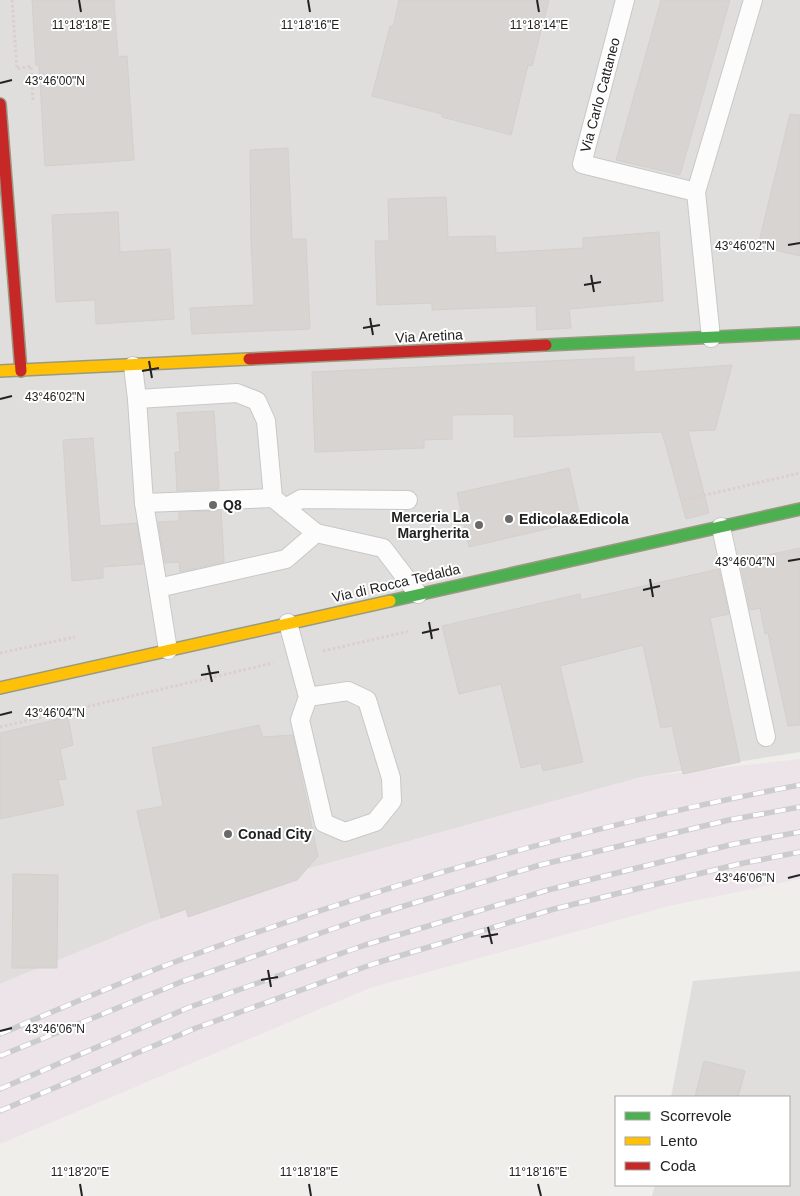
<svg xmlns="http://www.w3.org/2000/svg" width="800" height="1196" font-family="Helvetica,sans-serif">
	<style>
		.residential { fill: #dfdedc }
		.industrial { fill: #ede4e9 }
		.building { fill: #d7d4d2; stroke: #d3d0cc }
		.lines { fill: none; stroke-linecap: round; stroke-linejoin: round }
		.lane-casing { stroke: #c9c8c7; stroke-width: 20 }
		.fast-casing { stroke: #999a82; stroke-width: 14 }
		.slow-casing { stroke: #999a82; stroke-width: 14 }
		.jam-casing { stroke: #999a82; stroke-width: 14 }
		.path { stroke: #dccecd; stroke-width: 3; stroke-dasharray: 2.5 2.5; stroke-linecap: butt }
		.lane { stroke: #fdfcfc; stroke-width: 18 }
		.fast { stroke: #4caf50; stroke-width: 11 }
		.slow { stroke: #ffc107; stroke-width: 11 }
		.jam { stroke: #c62828; stroke-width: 11 }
		.rail-casing { stroke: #ccc; stroke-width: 5.5 }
		.rail { stroke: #fff; stroke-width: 4; stroke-dasharray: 11; stroke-linecap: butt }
		.ticks { fill: none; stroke: #222; stroke-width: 2 }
		.poi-dot { fill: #6a6968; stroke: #fff; stroke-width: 2 }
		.labels { text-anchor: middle; stroke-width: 4; stroke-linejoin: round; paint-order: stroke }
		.street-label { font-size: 14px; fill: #222; stroke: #fff }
		.poi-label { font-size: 14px; font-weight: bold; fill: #222; stroke: #fff; text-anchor: start }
		.ticks-label { font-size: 12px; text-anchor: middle; fill: #222; stroke: #fff; stroke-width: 4; stroke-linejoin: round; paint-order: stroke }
	</style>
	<rect width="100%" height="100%" fill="#f0eeeb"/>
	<!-- residential -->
	<g class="residential">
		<polygon points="0,0 800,0 800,752 642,777 293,873 149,923 0,984"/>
		<polygon points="800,971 800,1196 652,1196 655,1185 789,1185 789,1097 671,1097 693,981"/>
	</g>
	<!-- industrial -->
	<polygon class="industrial" points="800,759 800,879 669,906 370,988 0,1144 0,984 149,923 293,873 642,777"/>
	<!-- building -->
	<g class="building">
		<polygon points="32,0 114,0 118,57 127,56 134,160 45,166 39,65 36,65"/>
		<polygon points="399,0 549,0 532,66 528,65 511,135 442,117 442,114 372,96 390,26 393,27"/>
		<polygon points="661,0 730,0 680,175 616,160"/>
		<polygon points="790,114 800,115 800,256 758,246"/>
		<polygon points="288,148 292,239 306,239 310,329 192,334 190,308 254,305 251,241 250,150"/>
		<polygon points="446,197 448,237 495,236 496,253 583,248 583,238 659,232 663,301 569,309 571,328 537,330 536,306 432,310 432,303 377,305 375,241 389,241 388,199"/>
		<polygon points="118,212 120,252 170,249 174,319 96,324 95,300 56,302 52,215"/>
		<polygon points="634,357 634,372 732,365 715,430 688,431 709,513 686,519 662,432 514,437 514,414 452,415 452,439 424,440 424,448 315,452 312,372"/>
		<polygon points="214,411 219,489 177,491 175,452 180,452 177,413"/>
		<polygon points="93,438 100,526 137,523 143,564 103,567 103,578 72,581 63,440"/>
		<polygon points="569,468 581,521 469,547 457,493"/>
		<polygon points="221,511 224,562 180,572 179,562 165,563 158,522 179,521 179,512"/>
		<polygon points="800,548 800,725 788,726 768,633 765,634 760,608 750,610 740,561"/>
		<polygon points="719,569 729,614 710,618 740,762 683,774 672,726 661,728 643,645 560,666 583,762 543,771 541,763 521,768 501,684 459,694 442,626 580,594 581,600"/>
		<polygon points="68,717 73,745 60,749 66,779 58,780 64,805 0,819 0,733"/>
		<polygon points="259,725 263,737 293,735 318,856 297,880 188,917 186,909 161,918 137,811 163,806 152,748"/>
		<polygon points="13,874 58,875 57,968 12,968"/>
		<polygon points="704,1061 745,1071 738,1097 695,1097"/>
	</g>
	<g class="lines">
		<defs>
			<g id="lane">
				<polyline points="625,0 582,164 696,192 711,338"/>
				<polyline points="696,192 753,0"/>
				<polyline points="133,366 137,399 237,393 257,401 266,421 273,498 316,533"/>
				<polyline points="137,399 144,503 273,498"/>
				<polyline points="144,503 158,588"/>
				<polyline points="285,508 301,499 408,500"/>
				<polyline points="721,527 766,737"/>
				<polyline points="288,623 308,697 300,720 324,823 345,832 375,822 392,801 391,778 367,700 348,691 308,697"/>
				<polyline points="168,650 158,588 286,559 316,533 383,548 418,594"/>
			</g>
			<g id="fast">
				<polyline points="546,345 800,333"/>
				<polyline points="390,601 800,509"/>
			</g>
			<g id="slow">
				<polyline points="0,371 249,359"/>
				<polyline points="0,688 390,601"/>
			</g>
			<g id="jam">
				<polyline points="0,104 21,371"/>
				<polyline points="249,359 546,345"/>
			</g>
		</defs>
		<!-- lane casing -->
		<use href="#lane" class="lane-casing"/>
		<!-- fast casing -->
		<use href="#fast" class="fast-casing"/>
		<!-- slow casing -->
		<use href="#slow" class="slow-casing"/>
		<!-- jam casing -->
		<use href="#jam" class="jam-casing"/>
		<!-- path -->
		<g class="path">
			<polyline points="12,0 17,69 31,66 33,102"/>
			<polyline points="684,500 800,473"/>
			<polyline points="323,651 410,631"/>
			<polyline points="0,653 75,637"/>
			<polyline points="0,727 273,663"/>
		</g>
		<!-- lane -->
		<use href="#lane" class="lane"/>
		<!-- fast -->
		<use href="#fast" class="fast"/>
		<!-- slow -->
		<use href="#slow" class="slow"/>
		<!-- jam -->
		<use href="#jam" class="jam"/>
		<defs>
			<g id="rail">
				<path d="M 0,1034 C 57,1010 114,985 172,963 C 376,887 586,825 800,785"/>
				<polyline points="0,1056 181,982 361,919 540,865 729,820 800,807"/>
				<polyline points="0,1089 190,1007 365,945 548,890 734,844 800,832"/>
				<polyline points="0,1111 196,1028 373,964 554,909 739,864 800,852"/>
			</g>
		</defs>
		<!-- rail casing -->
		<use href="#rail" class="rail-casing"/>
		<!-- rail -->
		<use href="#rail" class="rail"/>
	</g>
	<!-- ticks -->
	<path class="ticks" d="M 79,0 L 81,12M 308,0 L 310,12M 537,0 L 539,12M 0,83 L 12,80M 788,245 L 800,243M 591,275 L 594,292M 584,285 L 601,282M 370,318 L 373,335M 363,328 L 380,325M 149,361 L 152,378M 142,371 L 159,368M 0,399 L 12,396M 788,561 L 800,559M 650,579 L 653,597M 643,590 L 660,586M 429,622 L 432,639M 422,633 L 439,629M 208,665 L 212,682M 201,675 L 219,672M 0,715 L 12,712M 788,878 L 800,875M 488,927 L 492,944M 481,937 L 498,934M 268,970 L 271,987M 261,980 L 278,977M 0,1031 L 12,1028M 80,1184 L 82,1196M 309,1184 L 311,1196M 538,1184 L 541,1196"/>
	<!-- markers -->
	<g class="poi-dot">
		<circle cx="213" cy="505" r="5"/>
		<circle cx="509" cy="519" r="5"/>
		<circle cx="479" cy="525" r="5"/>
		<circle cx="228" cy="834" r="5"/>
	</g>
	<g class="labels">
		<!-- street labels -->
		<g class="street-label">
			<text transform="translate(600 95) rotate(-75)" y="5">Via Carlo Cattaneo</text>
			<text transform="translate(429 336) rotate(-3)" y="5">Via Aretina</text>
			<text transform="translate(396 583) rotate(-13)" y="5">Via di Rocca Tedalda</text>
		</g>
		<!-- poi labels -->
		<g class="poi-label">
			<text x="223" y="510">Q8</text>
			<text x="469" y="522" text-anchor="end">Merceria La<tspan x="469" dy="16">Margherita</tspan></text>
			<text x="519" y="524">Edicola&amp;Edicola</text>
			<text x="238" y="839">Conad City</text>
		</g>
	</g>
	<g class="ticks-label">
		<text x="81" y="29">11°18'18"E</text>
		<text x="310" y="29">11°18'16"E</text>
		<text x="539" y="29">11°18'14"E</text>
		<text x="55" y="85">43°46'00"N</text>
		<text x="745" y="250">43°46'02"N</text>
		<text x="55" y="401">43°46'02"N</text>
		<text x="745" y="566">43°46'04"N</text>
		<text x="55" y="717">43°46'04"N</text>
		<text x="745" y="882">43°46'06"N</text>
		<text x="55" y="1033">43°46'06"N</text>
		<text x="80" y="1176">11°18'20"E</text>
		<text x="309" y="1176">11°18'18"E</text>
		<text x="538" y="1176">11°18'16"E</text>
	</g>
	<!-- legend -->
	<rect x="615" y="1096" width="175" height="90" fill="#ffffff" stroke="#a7a7a7"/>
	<rect x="625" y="1112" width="25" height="8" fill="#4caf50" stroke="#a7a7a7"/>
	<text x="660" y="1121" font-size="15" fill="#222222">Scorrevole</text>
	<rect x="625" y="1137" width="25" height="8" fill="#ffc107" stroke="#a7a7a7"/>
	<text x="660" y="1146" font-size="15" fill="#222222">Lento</text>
	<rect x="625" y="1162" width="25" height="8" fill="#c62828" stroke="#a7a7a7"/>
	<text x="660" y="1171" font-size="15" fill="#222222">Coda</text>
</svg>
